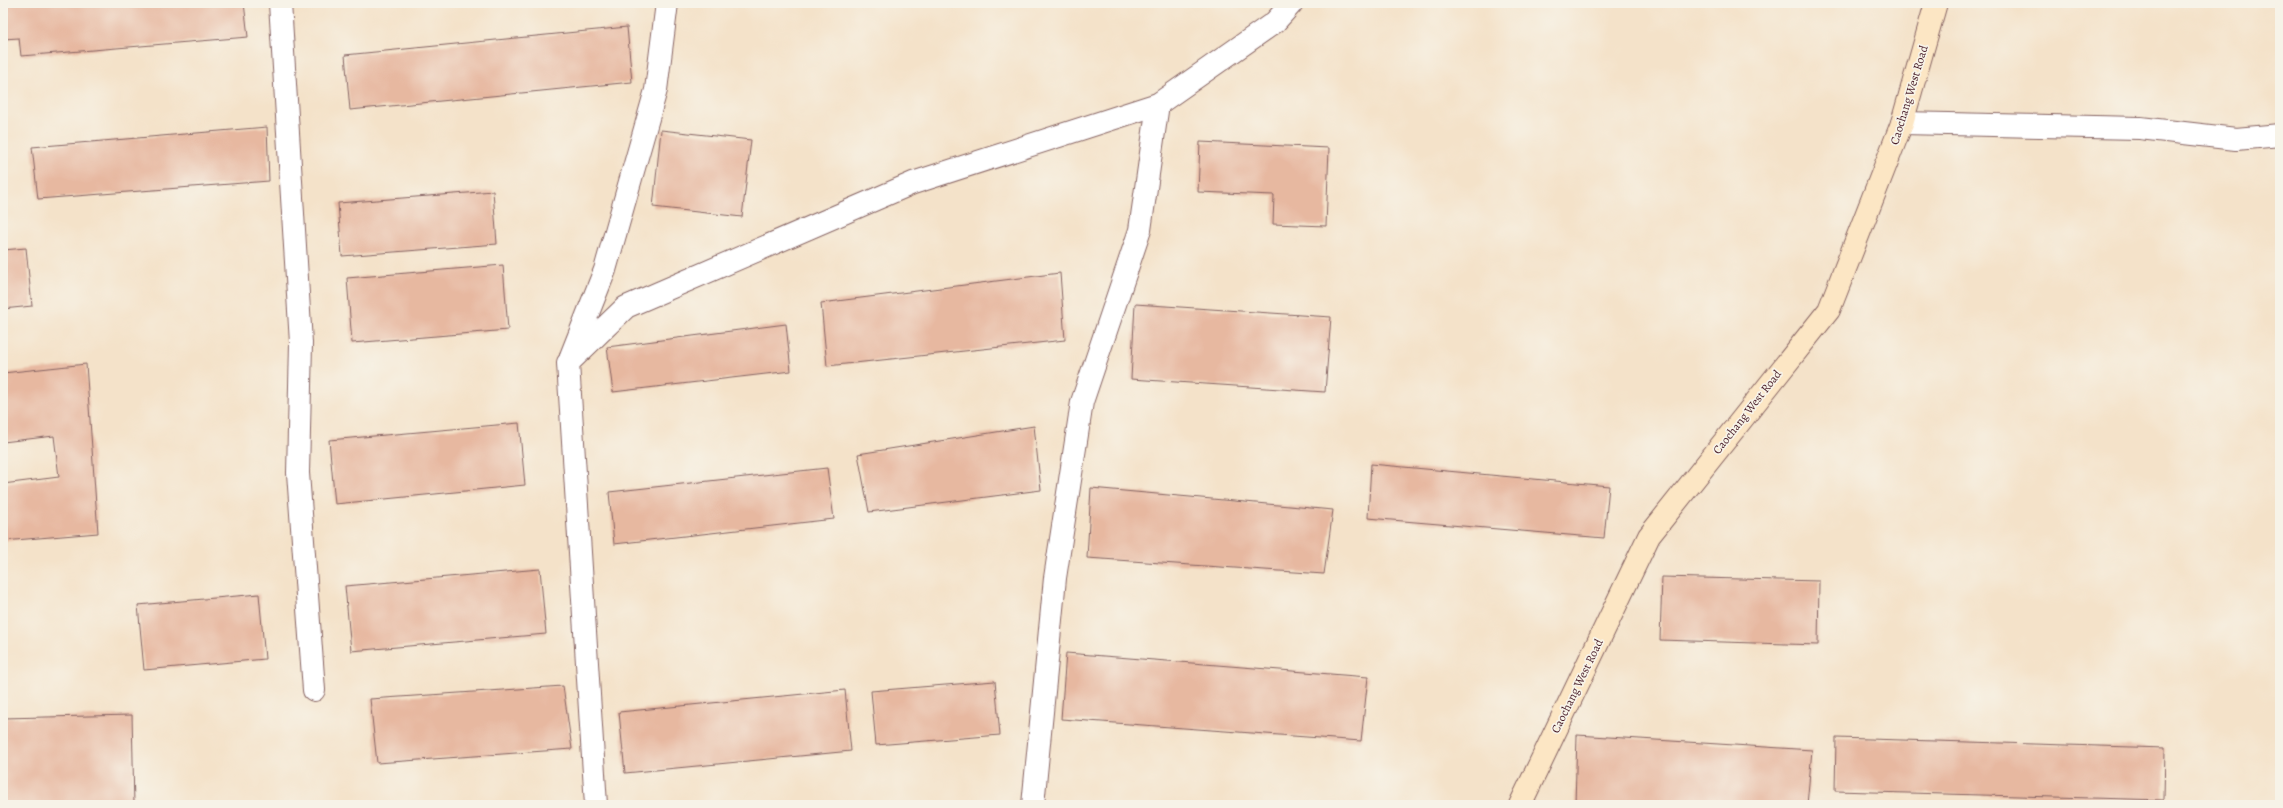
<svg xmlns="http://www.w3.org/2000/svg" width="2283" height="808" font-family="Alegreya,serif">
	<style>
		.building { fill: #e7b8a0 }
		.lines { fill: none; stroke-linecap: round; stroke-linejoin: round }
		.minor-casing { stroke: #866362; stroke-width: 24 }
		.secondary-casing { stroke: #866362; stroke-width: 24 }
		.minor { stroke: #fff; stroke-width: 22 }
		.secondary { stroke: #fce6c4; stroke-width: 22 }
		.labels { text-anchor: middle; stroke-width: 3.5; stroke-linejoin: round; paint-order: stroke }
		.street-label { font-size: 12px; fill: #4a1f2b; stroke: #f7f3e8 }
	</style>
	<rect width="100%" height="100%" fill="#f7f3e8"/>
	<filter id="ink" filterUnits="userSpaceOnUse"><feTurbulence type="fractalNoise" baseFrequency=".025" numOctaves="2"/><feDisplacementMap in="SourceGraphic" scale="8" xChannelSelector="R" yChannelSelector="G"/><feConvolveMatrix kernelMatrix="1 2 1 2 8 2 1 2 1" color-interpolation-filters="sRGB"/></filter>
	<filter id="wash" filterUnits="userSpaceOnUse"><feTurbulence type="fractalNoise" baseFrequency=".012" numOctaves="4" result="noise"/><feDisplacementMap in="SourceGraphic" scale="16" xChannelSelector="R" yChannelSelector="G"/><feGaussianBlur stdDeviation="0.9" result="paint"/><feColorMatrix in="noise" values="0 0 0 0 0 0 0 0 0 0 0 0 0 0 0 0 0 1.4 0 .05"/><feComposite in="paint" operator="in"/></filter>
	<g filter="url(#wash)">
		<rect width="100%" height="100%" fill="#f4e2c9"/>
		<g id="blocks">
			<!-- building -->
			<g class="building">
				<polygon points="3,3 244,3 248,37 21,56 19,38 3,39"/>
				<polygon points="627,27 632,82 350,110 345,55"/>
				<polygon points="267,127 269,181 38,199 32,147"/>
				<polygon points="661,130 751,140 742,217 653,207"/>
				<polygon points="1200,142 1329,148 1326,226 1273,224 1274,195 1198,192"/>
				<polygon points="493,191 497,244 342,256 338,203"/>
				<polygon points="26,248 32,306 3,309 3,250"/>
				<polygon points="503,265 508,330 352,343 347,278"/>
				<polygon points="1060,273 1065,340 827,366 821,303"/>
				<polygon points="1135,304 1331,317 1325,392 1131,379"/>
				<polygon points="786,324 791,371 613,392 607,347"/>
				<polygon points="86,364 98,533 3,541 3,484 59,477 54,436 3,442 3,373"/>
				<polygon points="519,423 525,485 335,504 329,440"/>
				<polygon points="1034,426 1041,490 869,512 858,454"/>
				<polygon points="1371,464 1609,486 1604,538 1368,518"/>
				<polygon points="827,468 834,519 614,544 609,492"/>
				<polygon points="1091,488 1333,510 1324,574 1087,558"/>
				<polygon points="540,569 546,634 351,651 345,586"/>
				<polygon points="1662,577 1819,581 1818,645 1660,640"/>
				<polygon points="259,594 265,659 144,670 138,605"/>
				<polygon points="1066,653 1368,677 1361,741 1061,719"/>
				<polygon points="995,681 1000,735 876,745 871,691"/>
				<polygon points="563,686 572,749 377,763 370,699"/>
				<polygon points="845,690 851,751 625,773 619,712"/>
				<polygon points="132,715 134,805 3,805 3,718"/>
				<polygon points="1577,735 1812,750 1807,805 1575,805"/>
				<polygon points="1836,738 2165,748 2164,800 1835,791"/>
			</g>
		</g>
	</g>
	<g filter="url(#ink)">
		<use href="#blocks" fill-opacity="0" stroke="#866362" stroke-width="1"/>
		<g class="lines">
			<defs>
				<g id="minor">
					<polyline points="280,3 301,343 298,473 314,690"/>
					<polyline points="1902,123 2140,128 2236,139 2280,135"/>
					<polyline points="571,356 605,270 656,90 667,3"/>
					<polyline points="596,805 568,363 626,307 913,183 1158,104 1275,22 1292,3"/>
					<polyline points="1033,805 1055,578 1082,402 1140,230 1158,104"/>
				</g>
				<polyline id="secondary" points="1520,805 1649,536 1829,310 1902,123 1936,3"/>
			</defs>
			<!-- minor casing -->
			<use href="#minor" class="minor-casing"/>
			<!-- secondary casing -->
			<use href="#secondary" class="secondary-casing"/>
			<!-- minor -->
			<use href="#minor" class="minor"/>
			<!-- secondary -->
			<use href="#secondary" class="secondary"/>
		</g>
	</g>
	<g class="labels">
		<!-- street labels -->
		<g class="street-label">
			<text transform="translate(1909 95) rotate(-73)" y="4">Caochang West Road</text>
			<text transform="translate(1747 412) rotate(-52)" y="4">Caochang West Road</text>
			<text transform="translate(1577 686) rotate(-64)" y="4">Caochang West Road</text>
		</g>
	</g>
	<!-- margin -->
	<rect width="2283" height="808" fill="none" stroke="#f7f3e8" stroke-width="16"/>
</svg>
